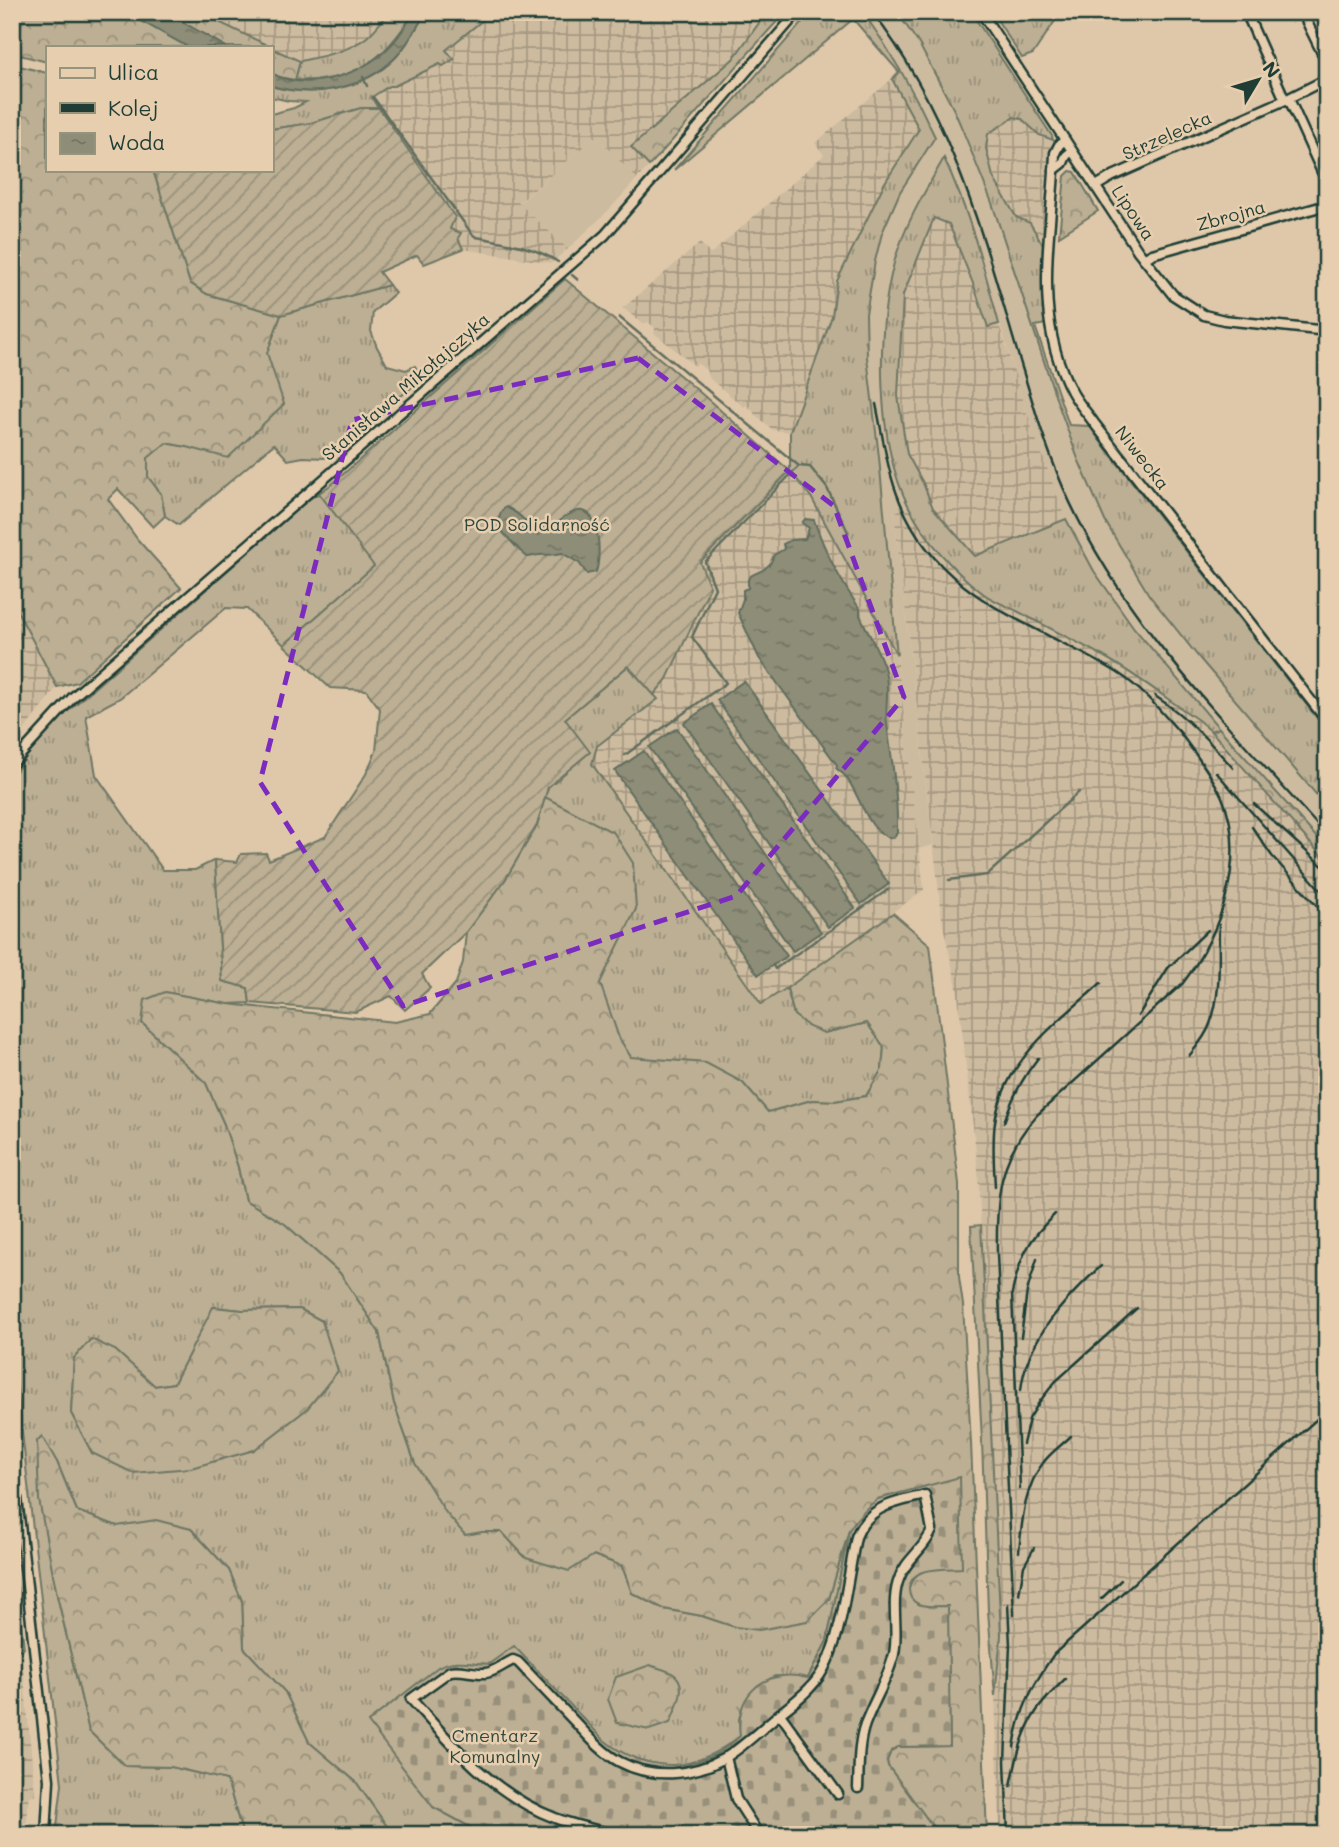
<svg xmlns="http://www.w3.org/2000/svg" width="1339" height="1847" font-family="Mali,sans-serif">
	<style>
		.built { fill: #cdbb9f }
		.industrial { fill: url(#industrial-grid) }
		.grass { fill: url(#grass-tufts); stroke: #6e7664; stroke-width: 2; fill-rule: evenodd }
		.forest { fill: url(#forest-crowns); stroke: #6e7664; stroke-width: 2 }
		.cemetery { fill: url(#cemetery-stones); stroke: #6e7664; stroke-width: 2 }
		.garden { fill: url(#garden-furrows); stroke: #6e7664; stroke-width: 2 }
		.water { fill: url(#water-ripples); stroke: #616d5d; stroke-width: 2 }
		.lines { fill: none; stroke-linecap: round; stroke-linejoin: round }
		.stream { stroke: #616d5d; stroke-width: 2.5 }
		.minor-casing { stroke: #1f3d34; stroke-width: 13 }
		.minor { stroke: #e7ceaf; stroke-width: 8 }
		.rail { stroke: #1f3d34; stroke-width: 2.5 }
		.marked { fill: none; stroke: #7b2cbf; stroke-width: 5; stroke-dasharray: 14 9; stroke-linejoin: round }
		.labels { text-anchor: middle; stroke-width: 5; stroke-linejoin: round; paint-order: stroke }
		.street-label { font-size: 18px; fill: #1f3d34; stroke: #e7ceaf }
		.park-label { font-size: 18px; fill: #2f483e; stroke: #e7ceaf }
	</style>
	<defs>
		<pattern id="industrial-grid" width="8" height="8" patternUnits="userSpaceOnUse" patternTransform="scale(1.75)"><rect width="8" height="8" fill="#cdbb9f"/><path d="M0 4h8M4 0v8" fill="none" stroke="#a69982"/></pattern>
		<pattern id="grass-tufts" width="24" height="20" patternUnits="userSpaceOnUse" patternTransform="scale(1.75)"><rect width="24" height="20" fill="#bcaf94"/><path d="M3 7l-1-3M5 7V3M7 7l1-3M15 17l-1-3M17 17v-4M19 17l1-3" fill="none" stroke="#98907a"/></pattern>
		<pattern id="forest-crowns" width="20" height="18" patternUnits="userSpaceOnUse" patternTransform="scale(1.75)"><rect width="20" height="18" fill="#bcaf94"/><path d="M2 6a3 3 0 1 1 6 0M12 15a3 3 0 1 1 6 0" fill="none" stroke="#98907a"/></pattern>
		<pattern id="cemetery-stones" width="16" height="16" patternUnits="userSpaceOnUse" patternTransform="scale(1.75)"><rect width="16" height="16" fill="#bcaf94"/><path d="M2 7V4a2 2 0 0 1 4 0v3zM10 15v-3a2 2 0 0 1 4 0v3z" fill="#98907a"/></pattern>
		<pattern id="garden-furrows" width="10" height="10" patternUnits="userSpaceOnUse" patternTransform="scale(1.75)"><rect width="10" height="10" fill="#bcaf94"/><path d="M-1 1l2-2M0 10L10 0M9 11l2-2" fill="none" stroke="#98907a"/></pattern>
		<pattern id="water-ripples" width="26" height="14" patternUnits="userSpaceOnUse" patternTransform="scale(1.75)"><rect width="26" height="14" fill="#8d8d78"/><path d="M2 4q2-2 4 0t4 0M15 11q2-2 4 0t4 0" fill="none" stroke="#737463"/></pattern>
	</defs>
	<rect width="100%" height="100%" fill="#dfc8aa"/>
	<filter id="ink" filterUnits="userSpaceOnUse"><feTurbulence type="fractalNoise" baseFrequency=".0143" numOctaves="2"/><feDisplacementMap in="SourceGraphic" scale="14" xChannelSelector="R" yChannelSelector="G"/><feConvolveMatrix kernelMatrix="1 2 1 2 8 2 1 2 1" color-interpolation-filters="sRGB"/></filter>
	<g filter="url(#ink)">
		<!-- built -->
		<g class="built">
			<polygon points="863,12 897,12 919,44 954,110 992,203 1057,401 1078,459 1201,660 1327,807 1327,862 1211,731 1218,728 1134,628 1094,571 1066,519 1048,476 1023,401 972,229 954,178 944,159 926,190 909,223 894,260 888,290 882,340 882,381 898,480 908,505 894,513 933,845 919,849 897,655 879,457 867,357 866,314 875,261 882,233 900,192 935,137 915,95 885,43"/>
			<polygon points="596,135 637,179 608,211 568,249 519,204"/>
		</g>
		<!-- industrial -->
		<g class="industrial">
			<polygon points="198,12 390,12 367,37 354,45 334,54 300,61"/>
			<polygon points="492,12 767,12 733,59 632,147 649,166 637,179 596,136 519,203 568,249 551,263 463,249 372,98 389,86 394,86 416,75 453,59 446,50"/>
			<polygon points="892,79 920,129 884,184 837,281 832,316 790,432 773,430 755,415 753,411 746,405 744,407 710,379 706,370 698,364 695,366 654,333 655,328 648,322 643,324 623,308 700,243 710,254 721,245 824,155 815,143"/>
			<polygon points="1014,116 1022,119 1039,135 1053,140 1043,245 1030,223 1016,217 993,177 986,148 988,134"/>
			<polygon points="934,218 949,223 974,286 988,327 999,324 1033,431 1066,519 975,556 933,508 923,483 907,454 898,396 903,295"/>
			<polygon points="790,471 811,497 897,655 924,890 761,1005 591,764 597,746 658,700 654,695 667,679 700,562"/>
			<polygon points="908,505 925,533 1198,720 1211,731 1327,862 1327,1835 1000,1835 995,1696 1001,1635 978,1170 957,987 943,926 894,513"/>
			<polygon points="12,601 57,687 12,746"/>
			<polygon points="23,1666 35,1795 29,1796 27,1822 12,1829 12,1669"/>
		</g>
		<!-- grass -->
		<g class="grass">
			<path d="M 390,12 L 414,12 C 383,61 355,83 295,80 L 300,61 C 323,56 348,52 367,37 C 375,30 382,20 390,12 Z"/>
			<path d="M 426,12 L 478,12 L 484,19 L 446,50 L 454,59 L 443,66 L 440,64 L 394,86 L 389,86 L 372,97 L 378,108 L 361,108 L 311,123 L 271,129 L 271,114 L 294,108 L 306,102 L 289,101 L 271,97 L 271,86 C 313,98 363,90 395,58 C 408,45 417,27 426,12 Z"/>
			<path d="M 811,12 L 863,12 C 891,52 915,93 935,137 L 900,192 L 882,233 L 875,261 L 866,314 L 867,357 L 879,457 L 897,655 L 811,497 L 790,471 L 790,432 L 832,316 L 837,281 L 884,184 L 919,129 L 892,79 L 899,72 L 853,19 L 674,170 Z"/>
			<polygon points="897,12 971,12 1052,136 1053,140 1039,135 1022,119 1014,117 988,134 986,148 993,177 1016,217 1030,223 1043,245 1046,324 1035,326 1069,425 1090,426 1100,441 1327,731 1327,807 1201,660 1149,595 1105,521 1078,459 1057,401 992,203 963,131 954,110 919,44"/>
			<polygon points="992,12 1061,12 1033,54 1022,58"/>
			<path d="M 944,158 C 969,211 984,268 999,324 L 988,327 L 974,286 L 949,224 L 934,218 L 903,295 L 898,396 L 907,454 L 923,483 L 933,508 L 975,556 L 1066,519 L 1094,571 L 1134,628 L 1219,728 L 1211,731 L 1198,720 C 1167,699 1134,673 1101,655 C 1074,640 1045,626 1017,611 C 1005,605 990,600 980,591 C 950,568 927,540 909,507 C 876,444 876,330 894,263 C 904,226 925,191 944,158 Z"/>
			<polygon points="389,285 395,293 373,312 371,331 377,347 387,365 406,370 415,366 422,379 325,458 303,457 288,460 274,444 179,525 165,516 161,494 148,477 147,458 165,443 187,447 267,353 281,315"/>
			<path d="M 319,493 L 375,566 L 284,645 L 247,609 L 226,608 L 120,698 L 86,716 L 96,775 L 163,870 L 195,870 L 215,860 L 222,981 L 248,988 L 250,1003 L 228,1004 L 165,992 L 142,1023 L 206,1083 L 224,1124 L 238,1167 L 245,1200 L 285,1224 L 340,1273 L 379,1332 L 394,1403 L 415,1463 L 465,1535 L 482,1532 L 502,1532 L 526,1558 L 593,1555 L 622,1566 L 632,1593 L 664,1609 L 702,1616 L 735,1627 L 829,1599 L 849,1530 L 827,1641 L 808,1678 L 775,1676 L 757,1686 L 742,1708 L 739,1719 L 740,1736 C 698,1768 664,1775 616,1750 L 495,1661 L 489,1664 L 474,1663 L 433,1807 L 485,1835 L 393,1835 L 356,1782 L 309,1742 L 285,1692 L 244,1648 L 242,1601 L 229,1570 L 191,1529 L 117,1526 L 77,1511 L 57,1462 L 50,1554 L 57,1595 L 89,1731 L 125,1766 L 171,1767 L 227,1780 L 243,1835 L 56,1835 L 62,1784 L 12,1344 L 12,777 L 38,741 L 68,711 L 308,500 ZM 214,1307 L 242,1310 L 300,1309 L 322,1321 L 92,1453 L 71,1413 L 74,1358 L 115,1350 L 155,1386 L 174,1383 Z"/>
			<polygon points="628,666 658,699 597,746 592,764 761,1004 787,988 794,1015 824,1033 867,1023 884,1047 882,1069 866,1096 835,1101 812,1100 768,1112 742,1082 614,1065 537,825 548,787 589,752 564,719"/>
			<polygon points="12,1540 24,1648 12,1652"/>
		</g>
		<!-- forest -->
		<g class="forest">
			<polygon points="12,12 125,12 188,47 47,47 47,62 12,53"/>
			<polygon points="165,12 198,12 271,47 226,47"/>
			<path d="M 767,12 L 786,12 C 738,62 696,116 649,166 L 631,147 L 733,59 Z"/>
			<polygon points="271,48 300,61 295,80 278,77 271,73"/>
			<polygon points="12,64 47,73 47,170 153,170 190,283 207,294 281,315 267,353 284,404 228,458 187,447 166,443 148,458 148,477 161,494 165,516 153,527 118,489 108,499 138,540 181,588 77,682 57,687 12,601"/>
			<polygon points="1070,171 1075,172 1098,211 1059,236 1065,176"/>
			<polygon points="1219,728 1327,849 1327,862 1211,731"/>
			<path d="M 545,797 L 614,833 L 633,863 L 636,909 L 600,983 L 619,1038 L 631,1057 L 706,1063 L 742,1082 L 768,1112 L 812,1100 L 835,1101 L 866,1096 L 882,1069 L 884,1047 L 867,1023 L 824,1033 L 809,1027 L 794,1015 L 787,988 L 893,913 L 930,945 L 959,1184 L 959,1277 L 963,1305 L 971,1443 L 987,1835 L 939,1835 L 888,1766 L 887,1761 L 891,1751 L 898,1747 L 950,1746 L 947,1606 C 938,1606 925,1609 917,1604 C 902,1594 910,1577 924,1571 L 960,1478 L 878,1499 L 849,1530 L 829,1599 L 807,1621 L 759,1630 L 735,1627 L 702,1616 L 664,1609 L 632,1593 L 622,1566 L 594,1555 L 569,1571 L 526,1558 L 502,1532 L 482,1532 L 465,1535 L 446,1513 L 415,1463 L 394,1403 L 379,1332 L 340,1273 L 285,1224 L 245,1200 L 238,1167 L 224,1124 L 206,1083 L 142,1023 L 145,1000 L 165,992 L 228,1004 L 395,1022 L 430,1014 L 456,983 L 463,962 L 466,932 L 505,880 L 537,825 Z"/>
			<polygon points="981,1225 1001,1635 995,1696 988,1611 982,1441 971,1226"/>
			<polygon points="213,1307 242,1310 300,1309 322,1321 338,1371 307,1409 254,1450 191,1468 133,1473 92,1453 71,1413 74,1358 91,1339 115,1350 155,1386 174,1383"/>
			<polygon points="42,1436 57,1462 77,1511 117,1526 156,1520 191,1529 229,1570 242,1601 244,1648 285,1692 309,1742 356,1782 393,1835 243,1835 227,1780 171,1767 125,1766 89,1731 57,1595 39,1500 37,1441"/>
			<path d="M 650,1665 C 657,1668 670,1670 676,1676 C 688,1688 675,1710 670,1723 L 649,1730 L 617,1723 L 608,1699 L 616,1677 Z"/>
		</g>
		<!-- cemetery -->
		<path class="cemetery" d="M 960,1477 L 962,1568 C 950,1569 927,1568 918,1574 C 913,1577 910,1582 909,1588 C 908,1610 933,1606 948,1606 L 950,1746 L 898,1747 L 891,1751 L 887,1761 L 888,1766 L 939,1835 L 485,1835 L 433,1807 L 368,1722 L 438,1667 C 456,1658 469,1663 489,1664 L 514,1646 L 604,1740 C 636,1766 680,1774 718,1753 C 726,1748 733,1742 740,1736 C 735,1692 766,1668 808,1678 L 827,1641 L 849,1530 C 857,1517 865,1508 878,1499 Z"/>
		<!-- garden -->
		<g class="garden">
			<polygon points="372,98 455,217 450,229 461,233 458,238 463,249 424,264 417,255 379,272 389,285 281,315 207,294 190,283 153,170 271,170 271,129 311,123 361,108 378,108"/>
			<polygon points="565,279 696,389 790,471 700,562 710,587 667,679 654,695 628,666 565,719 590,752 548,787 537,825 505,880 466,932 422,974 430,988 405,1010 391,996 356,1012 250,1003 248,988 222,981 215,860 237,862 241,854 266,853 269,860 325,837 366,774 376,751 380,709 366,690 330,688 284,645 374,566 319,493 332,484"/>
		</g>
		<!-- water -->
		<g class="water">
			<polygon points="125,12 165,12 226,47 188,47"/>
			<path d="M 414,12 L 426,12 C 417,27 408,45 395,58 C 363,90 313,98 271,86 L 271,73 C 308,93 360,75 388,48 C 399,38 406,25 414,12 Z"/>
			<path d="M 506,507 C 535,520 524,540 562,520 L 563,517 C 567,516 574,511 578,511 C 601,508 601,558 596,572 L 587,574 L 579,563 L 562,553 C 552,556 548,554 539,555 C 536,555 531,557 528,557 C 524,556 503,533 499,528 C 499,519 498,513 506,507 Z"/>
			<path d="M 805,519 L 814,520 C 825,552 841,582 860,609 L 860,615 C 868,634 882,654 886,675 C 889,691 885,708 887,724 C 892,761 898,797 897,833 L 893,838 C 868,837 859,791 845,776 C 843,773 839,771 836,768 L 837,765 L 759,658 L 738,613 L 743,599 L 743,590 L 748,588 L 748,579 L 752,575 L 763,570 L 770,564 L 774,555 L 784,549 L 783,544 L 791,540 L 805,539 L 809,528 L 802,523 Z"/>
			<polygon points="744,681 889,884 861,904 717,700"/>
			<polygon points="711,704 855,908 828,927 684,723"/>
			<polygon points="677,728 821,932 793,951 649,747"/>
			<polygon points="644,751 787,956 758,975 615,771"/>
		</g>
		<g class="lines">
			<!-- stream -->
			<g class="stream">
				<polyline points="363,77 367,86"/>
				<path d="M 373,97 L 472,234 L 476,237 C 504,242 533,246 558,262"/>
				<polyline points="572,275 578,280"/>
				<polyline points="619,317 799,466 810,467 827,488 848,532"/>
				<polyline points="625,755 726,683 692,637 715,588 705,562 799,466"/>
				<polyline points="949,880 987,875 1079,792"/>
				<polyline points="773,965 775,969 889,889"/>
			</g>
			<defs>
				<g id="minor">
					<polyline points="981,12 1138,251 1173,295 1204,315 1224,320 1327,331"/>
					<polyline points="1246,12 1285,100"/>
					<polyline points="1302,12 1327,63"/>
					<polyline points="1289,99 1327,183"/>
					<path d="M 1065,140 L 1059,145 L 1055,153 C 1052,235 1031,316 1072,392 C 1078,403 1087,413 1094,423 L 1327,721"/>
					<polyline points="1054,170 1063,163 1066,156 1072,151"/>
					<polyline points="1096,186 1113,176 1285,100 1327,79"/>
					<polyline points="1144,259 1152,254 1327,205"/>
					<polyline points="12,764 73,697 605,235 798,12"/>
					<polyline points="12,1454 49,1780 46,1835"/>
					<polyline points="780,1714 838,1794"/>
					<polyline points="726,1757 736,1799 759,1835"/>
					<path d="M 618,1835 C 597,1830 576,1826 555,1818 C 494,1795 454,1747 411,1699 L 450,1671 C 462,1669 474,1674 486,1673 C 496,1671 504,1664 513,1660 L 518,1662 C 537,1682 557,1703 577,1724 C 590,1738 603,1753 620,1762 C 652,1779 692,1776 723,1759 C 742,1748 760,1730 777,1716 C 797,1700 817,1686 827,1662 C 843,1628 848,1575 856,1537 C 869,1505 894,1503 925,1495 L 932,1530 C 925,1549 905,1560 899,1579 C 890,1602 899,1629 894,1654 C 888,1679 874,1700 865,1724 C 858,1743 859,1767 858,1788"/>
					<polyline points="822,1835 830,1831"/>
				</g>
			</defs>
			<!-- minor casing -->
			<use href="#minor" class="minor-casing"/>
			<!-- minor -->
			<use href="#minor" class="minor"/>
			<!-- rail -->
			<g class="rail">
				<path d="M 872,12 C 950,111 982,233 1017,351 C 1031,397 1044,443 1063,487 C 1122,623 1230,726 1327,836"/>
				<path d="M 876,404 C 883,437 887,471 900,502 C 935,587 1006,613 1080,652 C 1093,659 1106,665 1118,673 C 1144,690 1162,713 1183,736"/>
				<path d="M 1155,696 C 1186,716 1209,741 1233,768"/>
				<polyline points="1216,772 1327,897"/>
				<polyline points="1254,804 1327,870"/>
				<polyline points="1252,827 1272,856 1327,917"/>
				<polyline points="1138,1016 1168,968 1208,930"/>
				<path d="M 1189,1056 C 1197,1046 1206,1036 1210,1024 C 1222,993 1218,957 1219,925"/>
				<path d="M 1004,1122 C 1012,1098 1022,1078 1038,1058"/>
				<path d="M 995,1187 C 994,1166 992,1144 995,1122 C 1004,1060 1058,1022 1101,983"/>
				<polyline points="1021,1337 1027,1291 1037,1259"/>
				<path d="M 1021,1390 C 1026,1340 1065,1299 1101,1266"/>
				<polyline points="1023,1444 1029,1419 1040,1401 1055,1382 1137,1308"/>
				<path d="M 1020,1489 L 1012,1293 C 1020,1257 1028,1240 1055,1214"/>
				<path d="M 1019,1552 C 1022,1522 1024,1488 1043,1463 C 1050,1453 1062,1445 1071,1436"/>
				<polyline points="1019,1594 1024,1566 1034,1548"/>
				<polyline points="1101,1599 1121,1580"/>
				<polyline points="1008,1604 1010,1645 1005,1761 1008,1835"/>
				<path d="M 1014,1615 L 997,1254 C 996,1199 998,1158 1037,1115 L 1183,983 C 1221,933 1248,858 1222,797 C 1211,773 1193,751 1178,730"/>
				<path d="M 1014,1747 C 1020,1709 1032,1686 1054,1654 L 1327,1410"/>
				<path d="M 1011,1786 C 1016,1761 1021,1734 1036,1712 C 1044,1700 1055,1689 1065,1679"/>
			</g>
		</g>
	</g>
	<!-- marked area -->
	<path class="marked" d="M 638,358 L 834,506 L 904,697 L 736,896 L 403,1006 L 260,782 L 352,420 Z"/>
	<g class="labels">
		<!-- street labels -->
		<g class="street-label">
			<text transform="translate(1167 136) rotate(-24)" y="6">Strzelecka</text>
			<text transform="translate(1133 213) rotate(56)" y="6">Lipowa</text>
			<text transform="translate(1231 216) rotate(-16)" y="6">Zbrojna</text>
			<text transform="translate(406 387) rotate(-41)" y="6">Stanisława Mikołajczyka</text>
			<text transform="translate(1142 458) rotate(52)" y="6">Niwecka</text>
		</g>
		<!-- park labels -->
		<g class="park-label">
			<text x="537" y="531">POD Solidarność</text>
			<text x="495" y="1742">Cmentarz<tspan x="495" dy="21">Komunalny</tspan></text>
		</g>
	</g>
	<!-- margin -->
	<rect width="1339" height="1847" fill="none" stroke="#e7ceaf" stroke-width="42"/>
	<rect x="21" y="21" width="1297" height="1805" fill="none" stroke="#1f3d34" stroke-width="2.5" filter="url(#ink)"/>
	<!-- legend -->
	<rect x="46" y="46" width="228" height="126" fill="#e7ceaf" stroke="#97947e" stroke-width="2"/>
	<rect x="60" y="68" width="35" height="10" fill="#e7ceaf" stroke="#97947e" stroke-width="2"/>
	<text x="108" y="80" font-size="21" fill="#1f3d34">Ulica</text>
	<rect x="60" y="103" width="35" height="10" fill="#1f3d34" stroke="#97947e" stroke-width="2"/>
	<text x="108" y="116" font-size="21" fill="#1f3d34">Kolej</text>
	<rect x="60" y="133" width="35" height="21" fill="url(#water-ripples)" stroke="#97947e" stroke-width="2"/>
	<text x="108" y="150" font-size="21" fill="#1f3d34">Woda</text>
	<!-- north arrow -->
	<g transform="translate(1258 80) rotate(52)" stroke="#e7ceaf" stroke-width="5" paint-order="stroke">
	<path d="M0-5L12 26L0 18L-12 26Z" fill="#1f3d34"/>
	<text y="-10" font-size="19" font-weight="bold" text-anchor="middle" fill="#1f3d34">N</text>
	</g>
</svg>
